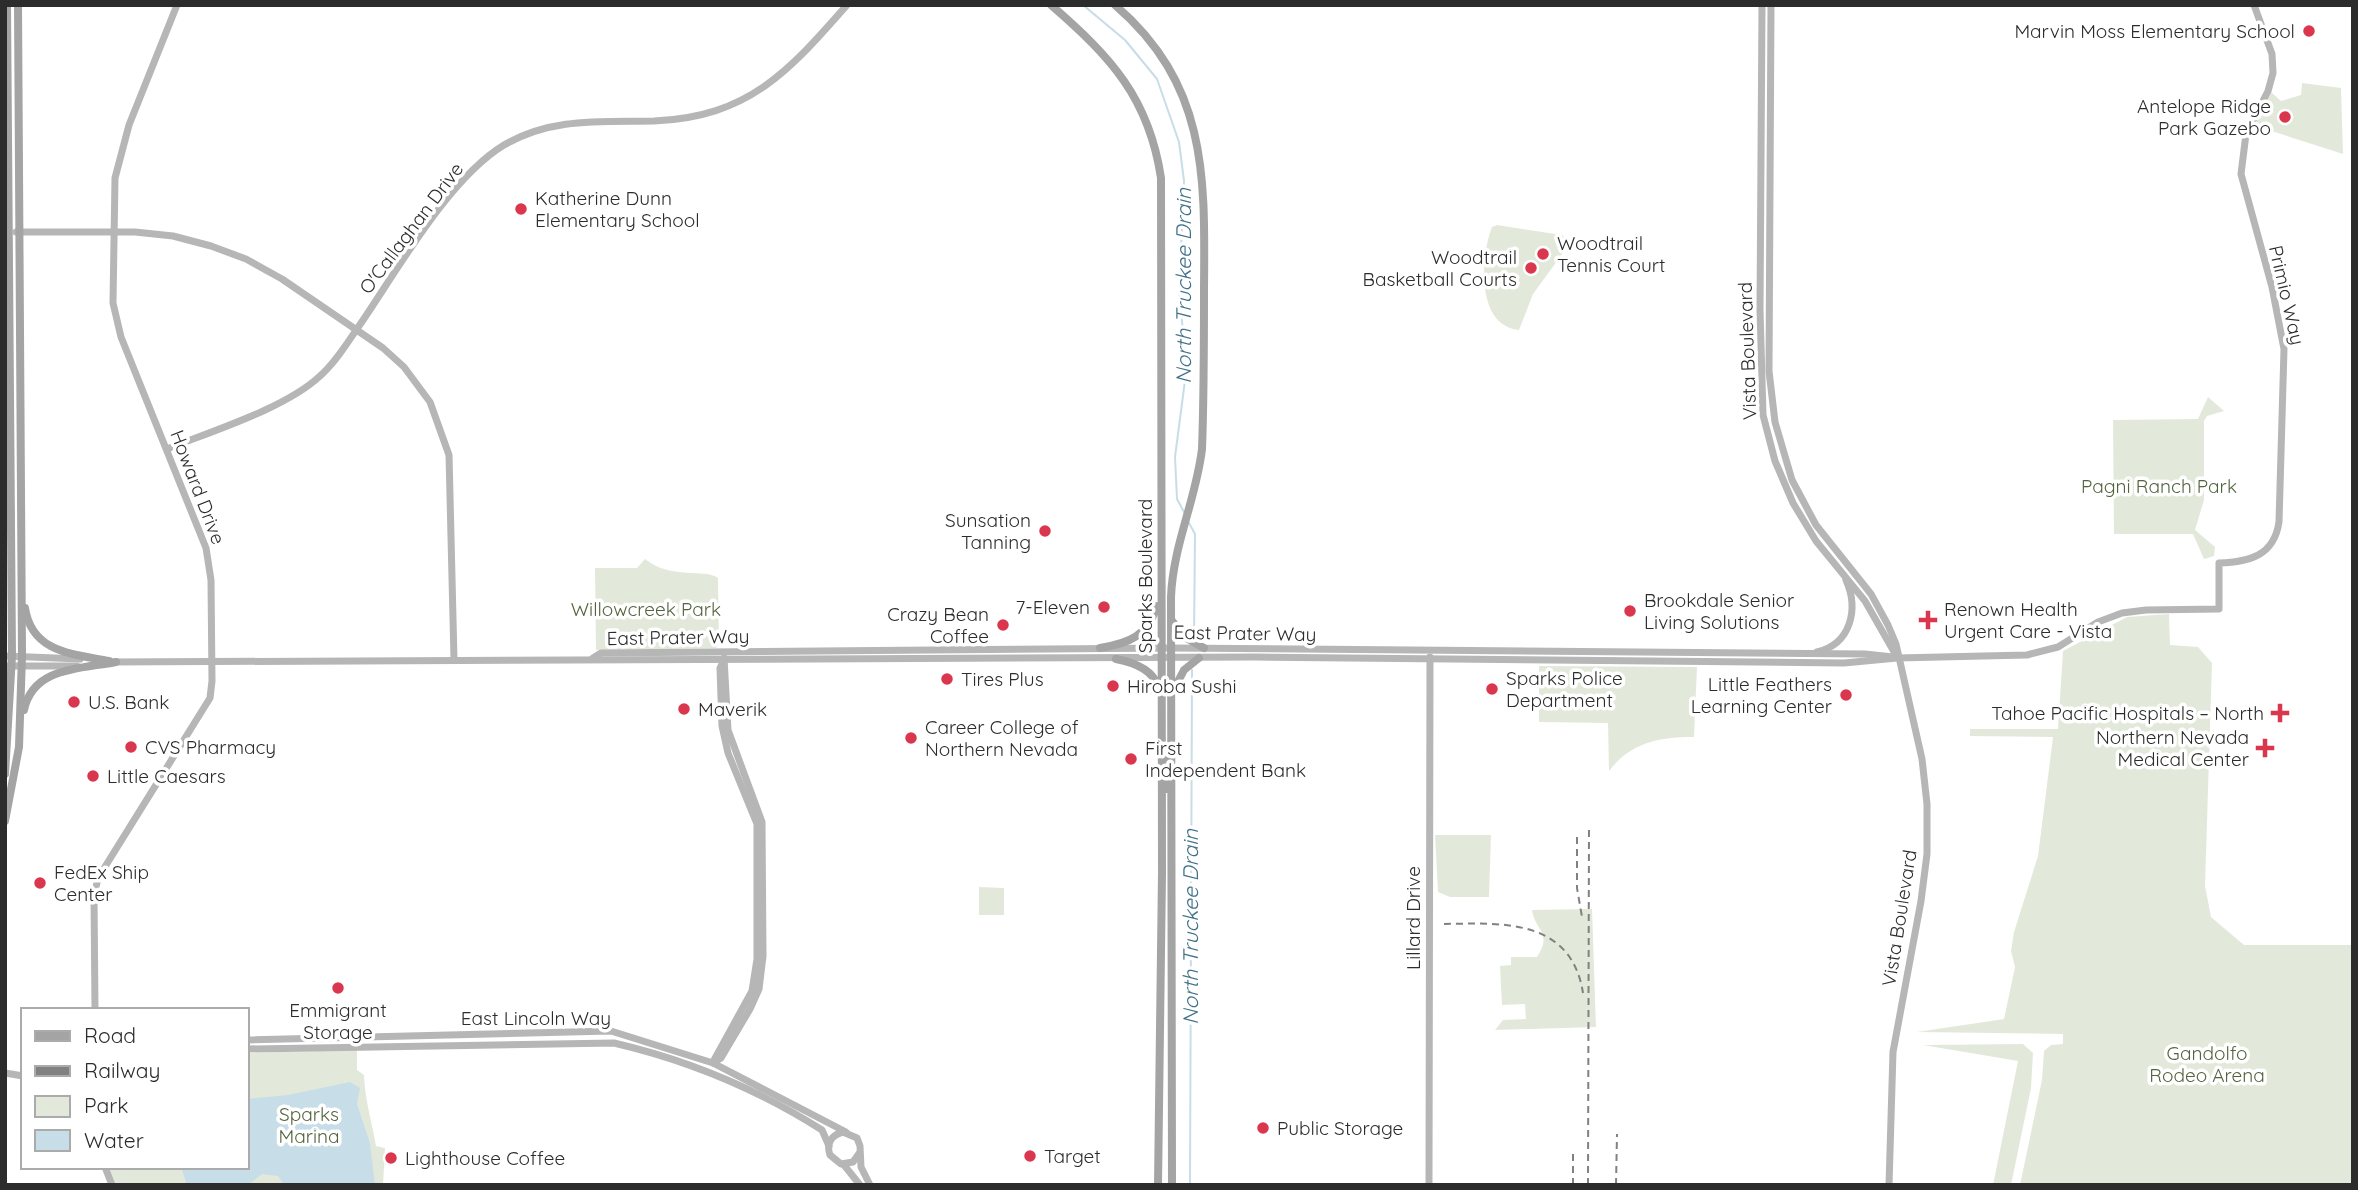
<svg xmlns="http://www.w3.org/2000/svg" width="2358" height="1190" font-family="Quicksand,sans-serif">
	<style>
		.green { fill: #e3e9da }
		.water { fill: #c7dde8 }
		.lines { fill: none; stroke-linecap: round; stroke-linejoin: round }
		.stream { stroke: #c7dde8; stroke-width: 2 }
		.secondary { stroke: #b6b6b6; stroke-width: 7 }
		.primary { stroke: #a4a4a4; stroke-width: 8 }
		.rail { stroke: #818181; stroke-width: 2; stroke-dasharray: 7 5; stroke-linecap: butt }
		.poi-dot { fill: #da374e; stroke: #fff; stroke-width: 2.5 }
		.labels { text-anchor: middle; stroke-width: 7; stroke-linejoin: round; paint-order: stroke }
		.poi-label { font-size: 19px; fill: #2c2c2c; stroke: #fff; text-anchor: start }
		.street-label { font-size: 19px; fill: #2c2c2c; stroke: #fff }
		.park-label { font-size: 19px; fill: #52643d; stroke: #fff }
		.water-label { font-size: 21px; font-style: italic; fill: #407188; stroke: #fff }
	</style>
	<rect width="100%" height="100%" fill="#fff"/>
	<!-- green -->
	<g class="green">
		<polygon points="2302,83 2341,88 2343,154 2253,125 2271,92 2281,101 2301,95"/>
		<path d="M 1497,225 L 1562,235 L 1571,242 L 1533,294 L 1519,330 C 1475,326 1481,255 1492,227 Z"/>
		<polygon points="2208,397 2224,411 2207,416 2204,421 2204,500 2195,530 2215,547 2214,556 2204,559 2193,534 2114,534 2113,420 2198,419"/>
		<path d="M 645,559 C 671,580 705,568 718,578 L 719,644 L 716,648 L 596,650 L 595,568 L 637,568 Z"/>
		<polygon points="2169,614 2170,645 2198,647 2212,663 2205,886 2211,917 2244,945 2353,945 2353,1185 2020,1185 2042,1080 2044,1051 2051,1045 2063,1044 2063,1034 1917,1032 2004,1019 2015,967 2011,951 2014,932 2038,856 2053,737 1970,736 1970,729 2058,729 2063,651 2127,617"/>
		<path d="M 1539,666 L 1697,667 L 1694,737 C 1660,737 1631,742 1609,771 L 1608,723 L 1539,722 Z"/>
		<polygon points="1435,835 1491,835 1489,897 1450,897 1438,892"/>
		<polygon points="979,887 1004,888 1004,915 979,915"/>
		<path d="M 1592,909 L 1596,1027 L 1495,1030 L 1503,1020 L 1526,1019 L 1525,1004 L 1502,1005 L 1500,966 L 1511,965 L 1511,957 L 1537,957 C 1553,932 1535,931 1532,910 Z"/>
		<polygon points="2023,1044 2033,1053 2031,1088 2011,1185 1993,1185 2018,1061 1923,1045"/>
		<path d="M 357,1050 L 357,1070 L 364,1075 C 365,1101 372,1122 376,1146 L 385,1148 L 383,1185 L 115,1185 L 109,1167 L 247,1167 L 247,1053 Z"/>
	</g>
	<!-- water -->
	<polygon class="water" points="350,1082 360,1088 357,1104 370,1143 375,1185 284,1185 278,1176 262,1174 248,1185 187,1185 181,1167 247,1167 247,1099 288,1095"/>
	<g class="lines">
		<!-- stream -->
		<g class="stream">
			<polyline points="1083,5 1125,40 1157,79 1179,142 1184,181 1179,296 1187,365 1175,457 1177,499 1184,512"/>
			<polyline points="1189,523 1195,534 1194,638"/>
			<polyline points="1190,1185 1192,670"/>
		</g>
		<!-- secondary -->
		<g class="secondary">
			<polyline points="1762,5 1760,310 1763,415 1775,461 1793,503 1816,541 1865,601 1897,657"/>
			<polyline points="1771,5 1769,371 1775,422 1792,480 1816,525 1871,594 1888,625 1896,644 1922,759 1927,804 1927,854 1921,901 1893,1052 1889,1185"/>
			<polyline points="16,232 135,232 173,236 211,246 246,259 282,279 383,348 404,367 430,402 449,455 454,659"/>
			<path d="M 167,449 C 212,431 286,408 320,376 C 336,362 347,343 359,326 C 397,271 448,179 504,145 C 552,117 601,122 654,121 C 749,117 789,71 847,5"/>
			<path d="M 1817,652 C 1851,644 1859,609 1846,580"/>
			<polyline points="5,656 80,659"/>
			<polyline points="593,658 601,653 1171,648 1865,654 1893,657"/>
			<path d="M 112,662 L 1255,657 L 1844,663 L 1897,658 L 2027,655 L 2058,647 L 2098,622 L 2122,613 L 2146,610 L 2219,609 L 2219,563 C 2249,562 2274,556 2279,522 L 2284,349 L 2272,287 L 2241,174 L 2246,134 L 2268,91 L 2273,73 L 2272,54 L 2254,5"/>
			<polyline points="5,666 77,666"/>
			<polyline points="95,1010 94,896 98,878 210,698 212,681 211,580 206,548 121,337 113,303 115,178 129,125 177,5"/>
			<polyline points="247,1040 611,1031 713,1063 846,1132"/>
			<path d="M 247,1049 L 614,1043 C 687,1060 759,1090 822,1130 L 829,1146"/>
			<polyline points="713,1062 752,991 757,959 757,824 728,753 722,726 720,668 724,660"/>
			<polyline points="713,1063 721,1058 750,1009 759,989 763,956 762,822 728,730 724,658"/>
			<polyline points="5,1073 23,1076"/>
			<path d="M 860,1152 L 853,1162 L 841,1164 L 830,1155 C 826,1144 831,1135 843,1132 L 857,1138 L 860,1146 L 861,1167 L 870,1185"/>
			<polyline points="844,1165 860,1185"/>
			<polyline points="105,1167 112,1185"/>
			<polyline points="1429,1185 1430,657"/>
		</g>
		<!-- primary -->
		<g class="primary">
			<path d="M 1051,5 C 1111,57 1149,98 1161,178 L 1162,873 L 1158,1185"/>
			<path d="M 1115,5 C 1208,85 1205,177 1204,289 C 1204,342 1204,396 1202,449 C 1196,500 1173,545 1171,597 L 1172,1185"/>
			<path d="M 25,608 C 32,653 73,654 109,661"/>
			<polyline points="1173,622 1181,635 1204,648"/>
			<path d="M 1100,648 C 1130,643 1147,636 1157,606"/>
			<path d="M 1116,659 C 1132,662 1152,669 1158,686"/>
			<polyline points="1173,691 1184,670 1199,658"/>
			<path d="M 24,710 C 33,667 80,669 116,662"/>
			<polyline points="1163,747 1167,789"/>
			<polyline points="5,774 12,656 7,5"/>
			<polyline points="5,821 19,747 22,656 18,5"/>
		</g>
		<!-- rail -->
		<g class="rail">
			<polyline points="1577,837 1577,888 1582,917"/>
			<path d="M 1444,924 C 1502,923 1571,918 1583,993"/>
			<polyline points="1573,1185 1573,1153"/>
			<polyline points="1588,1185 1589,825"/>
			<polyline points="1616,1185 1617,1134"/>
		</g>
	</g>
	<!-- markers -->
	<g class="poi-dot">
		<circle cx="2309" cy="31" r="7"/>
		<circle cx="2285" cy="117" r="7"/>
		<circle cx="521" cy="209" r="7"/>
		<circle cx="1543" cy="254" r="7"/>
		<circle cx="1531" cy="268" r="7"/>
		<circle cx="1045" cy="531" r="7"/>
		<circle cx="1104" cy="607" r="7"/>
		<circle cx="1630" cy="611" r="7"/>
		<path d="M1924.5 609.5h7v7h7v7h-7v7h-7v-7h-7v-7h7z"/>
		<circle cx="1003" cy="625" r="7"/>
		<circle cx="947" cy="679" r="7"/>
		<circle cx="1113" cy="686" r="7"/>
		<circle cx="1492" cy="689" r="7"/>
		<circle cx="1846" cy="695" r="7"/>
		<circle cx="74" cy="702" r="7"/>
		<circle cx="684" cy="709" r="7"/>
		<path d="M2276.5 702.5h7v7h7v7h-7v7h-7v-7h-7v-7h7z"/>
		<circle cx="911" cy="738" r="7"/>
		<circle cx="131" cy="747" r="7"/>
		<path d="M2261.5 737.5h7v7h7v7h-7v7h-7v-7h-7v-7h7z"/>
		<circle cx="1131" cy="759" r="7"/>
		<circle cx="93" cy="776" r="7"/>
		<circle cx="40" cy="883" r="7"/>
		<circle cx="338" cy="988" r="7"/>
		<circle cx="1263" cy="1128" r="7"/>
		<circle cx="1030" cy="1156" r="7"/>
		<circle cx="391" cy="1158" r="7"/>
	</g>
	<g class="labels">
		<!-- poi labels -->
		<g class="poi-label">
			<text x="2295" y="38" text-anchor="end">Marvin Moss Elementary School</text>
			<text x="2271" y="113" text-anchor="end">Antelope Ridge<tspan x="2271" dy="22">Park Gazebo</tspan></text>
			<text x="535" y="205">Katherine Dunn<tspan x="535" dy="22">Elementary School</tspan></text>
			<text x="1557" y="250">Woodtrail<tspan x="1557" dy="22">Tennis Court</tspan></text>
			<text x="1517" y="264" text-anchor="end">Woodtrail<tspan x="1517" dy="22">Basketball Courts</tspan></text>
			<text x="1031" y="527" text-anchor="end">Sunsation<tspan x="1031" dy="22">Tanning</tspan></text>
			<text x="1644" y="607">Brookdale Senior<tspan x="1644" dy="22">Living Solutions</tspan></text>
			<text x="1090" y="614" text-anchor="end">7-Eleven</text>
			<text x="1944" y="616">Renown Health<tspan x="1944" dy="22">Urgent Care - Vista</tspan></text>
			<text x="989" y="621" text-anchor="end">Crazy Bean<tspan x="989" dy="22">Coffee</tspan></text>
			<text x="1506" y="685">Sparks Police<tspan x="1506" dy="22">Department</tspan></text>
			<text x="961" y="686">Tires Plus</text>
			<text x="1832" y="691" text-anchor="end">Little Feathers<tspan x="1832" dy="22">Learning Center</tspan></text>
			<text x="1127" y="693">Hiroba Sushi</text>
			<text x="88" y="709">U.S. Bank</text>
			<text x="698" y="716">Maverik</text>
			<text x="2264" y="720" text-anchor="end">Tahoe Pacific Hospitals – North</text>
			<text x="925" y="734">Career College of<tspan x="925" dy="22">Northern Nevada</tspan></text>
			<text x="2249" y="744" text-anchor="end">Northern Nevada<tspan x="2249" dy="22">Medical Center</tspan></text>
			<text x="145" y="754">CVS Pharmacy</text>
			<text x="1145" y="755">First<tspan x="1145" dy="22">Independent Bank</tspan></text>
			<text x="107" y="783">Little Caesars</text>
			<text x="54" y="879">FedEx Ship<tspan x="54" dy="22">Center</tspan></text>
			<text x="338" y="1017" text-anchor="middle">Emmigrant<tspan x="338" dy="22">Storage</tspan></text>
			<text x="1277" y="1135">Public Storage</text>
			<text x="1044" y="1163">Target</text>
			<text x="405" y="1165">Lighthouse Coffee</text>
		</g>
		<!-- street labels -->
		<g class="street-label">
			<text transform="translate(411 228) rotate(-53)" y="7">O'Callaghan Drive</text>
			<text transform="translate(2287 295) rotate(77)" y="7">Primio Way</text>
			<text transform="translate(1747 351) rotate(-92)" y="7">Vista Boulevard</text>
			<text transform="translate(198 487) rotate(69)" y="7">Howard Drive</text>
			<text transform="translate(1145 576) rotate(-90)" y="7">Sparks Boulevard</text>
			<text transform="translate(1245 633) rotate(1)" y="7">East Prater Way</text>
			<text transform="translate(678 637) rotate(-1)" y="7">East Prater Way</text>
			<text transform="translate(1413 918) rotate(-90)" y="7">Lillard Drive</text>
			<text transform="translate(1899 918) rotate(-81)" y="7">Vista Boulevard</text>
			<text x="536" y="1025">East Lincoln Way</text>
		</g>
		<!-- park labels -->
		<g class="park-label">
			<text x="2159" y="493">Pagni Ranch Park</text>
			<text x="646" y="616">Willowcreek Park</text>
			<text x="2207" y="1060">Gandolfo<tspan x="2207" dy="22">Rodeo Arena</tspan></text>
			<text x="309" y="1121">Sparks<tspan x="309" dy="22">Marina</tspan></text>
		</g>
		<!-- water labels -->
		<g class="water-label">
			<text transform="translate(1184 286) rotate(-90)" y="7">North Truckee Drain</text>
			<text transform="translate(1191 927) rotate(-90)" y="7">North Truckee Drain</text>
		</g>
	</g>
	<!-- border -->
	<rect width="2358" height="1190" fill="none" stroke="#2c2c2c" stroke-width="14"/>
	<!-- legend -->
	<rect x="21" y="1008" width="228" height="161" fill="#ffffff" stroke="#ababab" stroke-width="2"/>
	<rect x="35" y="1031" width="35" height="10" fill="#a4a4a4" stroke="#ababab" stroke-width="2"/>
	<text x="84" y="1043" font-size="21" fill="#2c2c2c">Road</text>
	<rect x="35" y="1066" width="35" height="10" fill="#818181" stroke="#ababab" stroke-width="2"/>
	<text x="84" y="1078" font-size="21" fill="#2c2c2c">Railway</text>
	<rect x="35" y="1096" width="35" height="21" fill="#e3e9da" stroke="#ababab" stroke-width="2"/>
	<text x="84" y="1113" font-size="21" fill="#2c2c2c">Park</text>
	<rect x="35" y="1130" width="35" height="21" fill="#c7dde8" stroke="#ababab" stroke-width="2"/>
	<text x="84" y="1148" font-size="21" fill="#2c2c2c">Water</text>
</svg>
